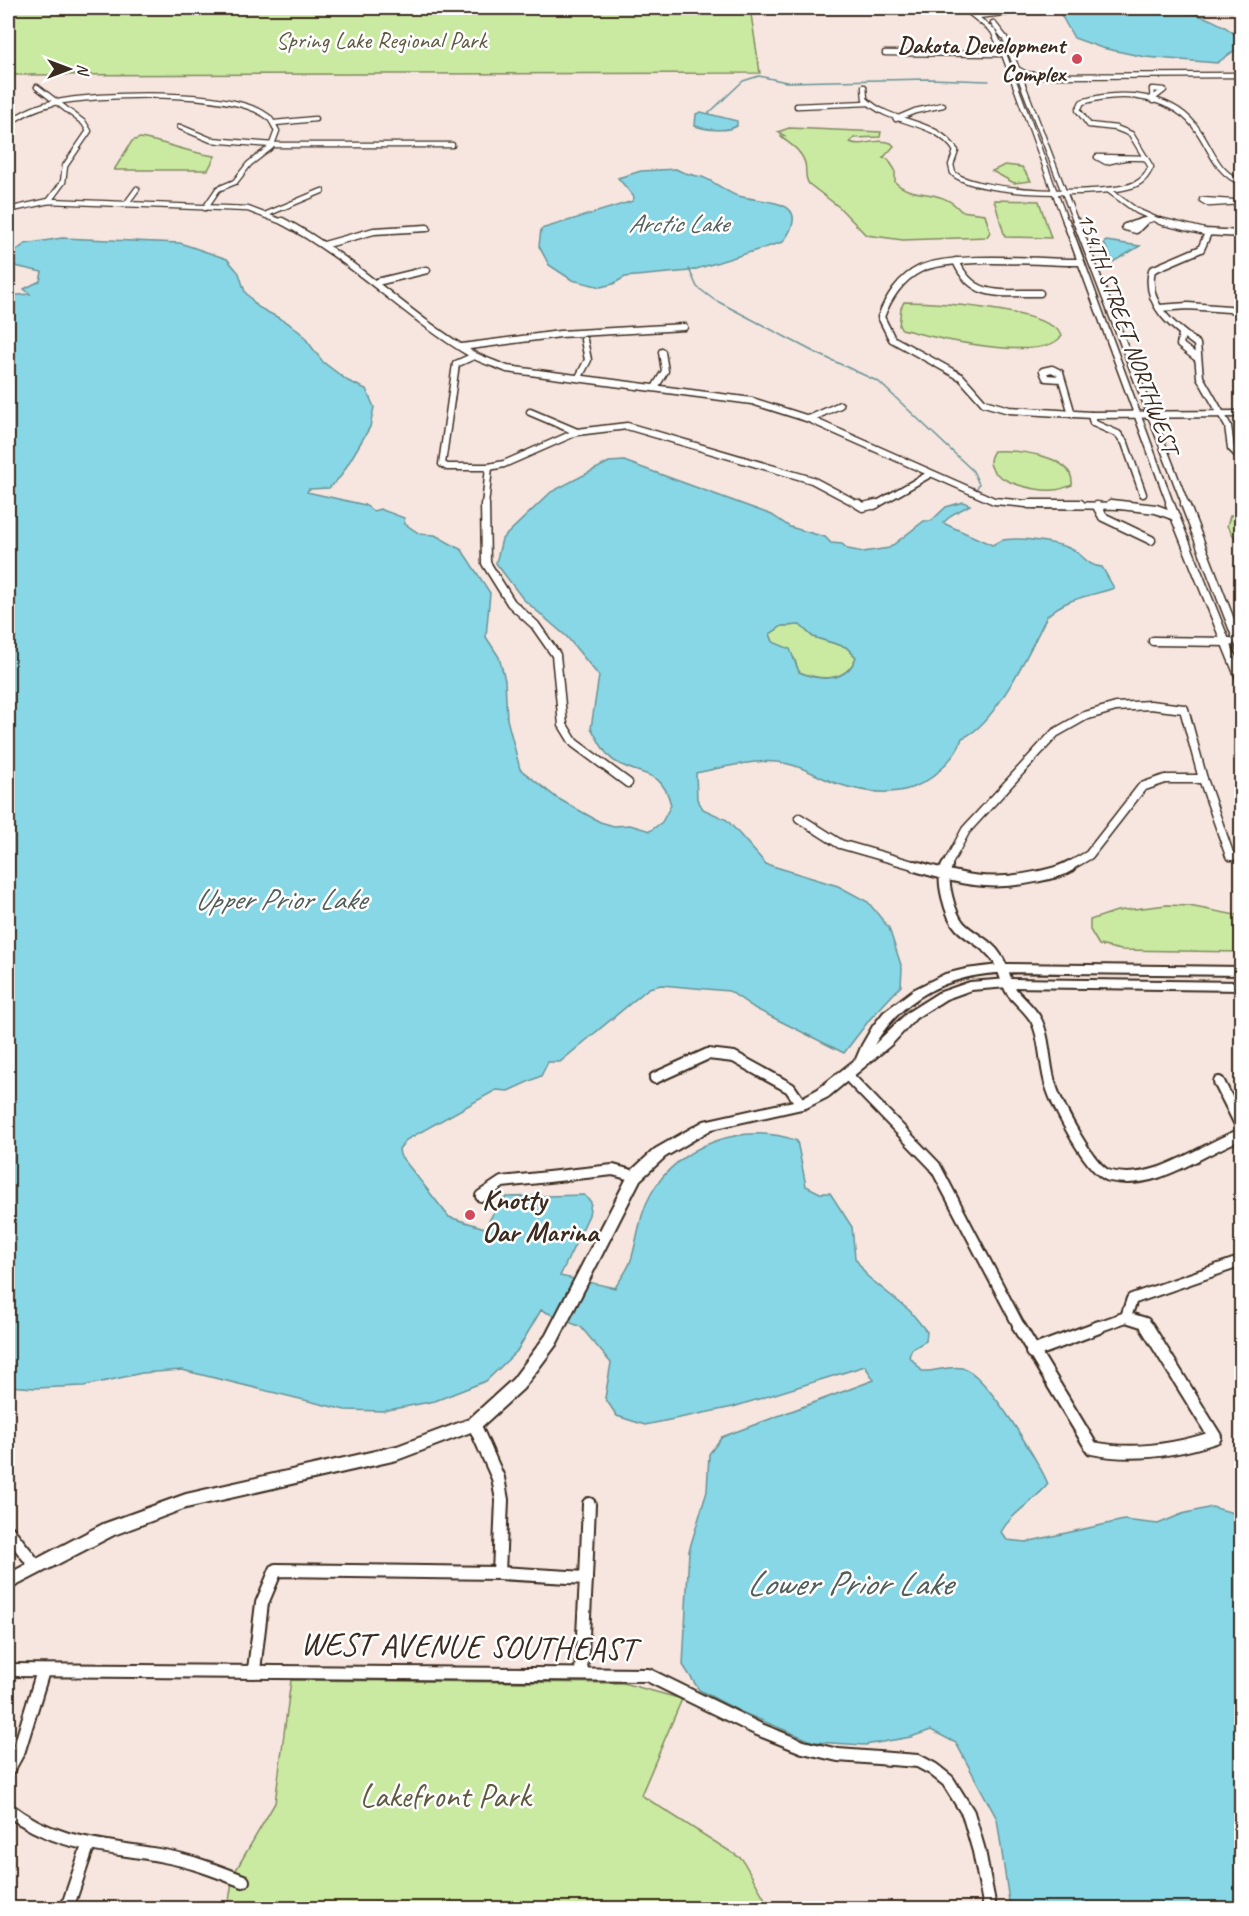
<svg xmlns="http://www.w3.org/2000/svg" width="1249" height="1916" font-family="Caveat,sans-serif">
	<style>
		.green { fill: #caeaa2; stroke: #828a60; stroke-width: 1.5 }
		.water { fill: #88d7e6; stroke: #699296; stroke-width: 1.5; fill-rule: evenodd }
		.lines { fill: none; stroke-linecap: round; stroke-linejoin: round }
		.stream { stroke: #699296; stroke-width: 1.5 }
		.minor-far4-casing { stroke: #3b2a1e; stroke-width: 7 }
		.minor-far3-casing { stroke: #3b2a1e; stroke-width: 9 }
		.minor-far2-casing { stroke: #3b2a1e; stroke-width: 11 }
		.minor-far1-casing { stroke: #3b2a1e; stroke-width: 14 }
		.minor-casing { stroke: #3b2a1e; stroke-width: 16 }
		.major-casing { stroke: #3b2a1e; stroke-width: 4 }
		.minor-far4 { stroke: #fff; stroke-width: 4.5 }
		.minor-far3 { stroke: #fff; stroke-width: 6 }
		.minor-far2 { stroke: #fff; stroke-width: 8 }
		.minor-far1 { stroke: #fff; stroke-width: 10 }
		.minor { stroke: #fff; stroke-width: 12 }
		.major { fill: #fff; fill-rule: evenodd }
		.poi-dot { fill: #d1495b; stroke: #fff; stroke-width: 2 }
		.labels { text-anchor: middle; stroke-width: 5; stroke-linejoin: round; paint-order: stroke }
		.far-park-label { font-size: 24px; fill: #5f5a3f; stroke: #fff }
		.far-poi-label { font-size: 24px; font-weight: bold; fill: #3b2a1e; stroke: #fff; text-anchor: end }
		.far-street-label { font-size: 24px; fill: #3b2a1e; stroke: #fff }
		.far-water-label { font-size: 26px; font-style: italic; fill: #525e5a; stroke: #fff }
		.poi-label { font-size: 28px; font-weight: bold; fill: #3b2a1e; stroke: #fff; text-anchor: start }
		.water-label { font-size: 30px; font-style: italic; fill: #525e5a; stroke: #fff }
		.near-street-label { font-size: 33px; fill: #3b2a1e; stroke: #fff }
		.near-park-label { font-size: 33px; fill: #5f5a3f; stroke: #fff }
		.near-water-label { font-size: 36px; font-style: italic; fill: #525e5a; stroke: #fff }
	</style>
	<rect width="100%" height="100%" fill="#f6e6df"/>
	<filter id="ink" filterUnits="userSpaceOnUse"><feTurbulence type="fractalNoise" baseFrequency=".0167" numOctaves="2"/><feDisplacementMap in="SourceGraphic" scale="12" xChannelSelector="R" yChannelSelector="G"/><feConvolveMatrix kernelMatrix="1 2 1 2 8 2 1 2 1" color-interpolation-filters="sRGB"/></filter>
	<g filter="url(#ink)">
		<!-- green -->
		<g class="green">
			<polygon points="8,8 750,8 760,73 8,75"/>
			<path d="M 789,128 L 881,132 L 880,137 L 854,138 L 850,142 C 862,148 876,137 891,143 L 894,146 L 883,158 L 888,159 L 895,170 L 895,182 C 912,200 940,186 961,211 L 985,214 L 990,232 L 987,237 L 903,240 L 866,235 L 839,207 L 809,184 C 804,177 807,171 805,163 C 801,150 791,145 781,137 L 785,136 L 778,132 Z"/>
			<path d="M 140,138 C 165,142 189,153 215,156 L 208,170 L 114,170 L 132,141 Z"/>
			<polygon points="1005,165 1022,167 1031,181 1014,183 992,171"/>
			<polygon points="994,200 1039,201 1051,238 1005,237"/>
			<path d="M 904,302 C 935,302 1047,309 1062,335 C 1045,365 930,337 902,329 L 899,326 L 901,308 Z"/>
			<path d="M 994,451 C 1015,450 1075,454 1072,485 C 1066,487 1060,490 1054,490 C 1036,492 974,479 994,451 Z"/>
			<polygon points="1241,511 1241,547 1227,526 1230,516"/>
			<path d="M 800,625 L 813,637 L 846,647 L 856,657 C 847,682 821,681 799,672 L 794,658 L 773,642 L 770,634 L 782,626 Z"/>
			<polygon points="1167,905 1189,906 1241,916 1241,952 1121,950 1099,945 1090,930 1090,920 1117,911"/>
			<polygon points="291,1680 623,1683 682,1699 641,1795 742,1859 770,1908 228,1908 233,1875 275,1803"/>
		</g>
		<!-- water -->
		<g class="water">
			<path d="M 1108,8 C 1120,9 1133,12 1145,13 C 1159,14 1174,11 1188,13 C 1203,15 1239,29 1241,46 L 1217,63 L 1145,57 L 1102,48 L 1074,38 L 1060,13 L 1064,10 Z"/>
			<path d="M 701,112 L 737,121 L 737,126 C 727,132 707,130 695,126 L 696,114 Z"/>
			<path d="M 676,169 C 684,174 693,175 702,177 C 714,181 724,191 735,195 C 762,204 816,197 783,242 L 690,271 L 625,277 L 613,284 L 601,287 L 572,280 L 549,265 L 539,246 L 541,229 L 633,201 L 634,197 L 618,178 L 641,171 Z"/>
			<path d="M 62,238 L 180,243 L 227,259 L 239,273 L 245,292 L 258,307 L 288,323 L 302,334 L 323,362 L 348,381 L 366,389 L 374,407 L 370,427 L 341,476 L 329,488 L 309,489 L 307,492 L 365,505 L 373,511 L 380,509 L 404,518 L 405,524 L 420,534 L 435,535 L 462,550 L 490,593 L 486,637 L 499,657 L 505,680 L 507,719 L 520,769 L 557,798 L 600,822 L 614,826 L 630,825 L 650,831 L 662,822 L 671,805 C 662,768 643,778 616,762 C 605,756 598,739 591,728 L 599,676 L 567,637 L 523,599 L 496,563 L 502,539 L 551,492 L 609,462 L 624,461 L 772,515 L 790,527 L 825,537 L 831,543 L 842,544 L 848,549 L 863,552 L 889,548 L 924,521 L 931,521 L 946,507 L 963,502 L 970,505 L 953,514 L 943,523 L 992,545 C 995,544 997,542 1000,541 C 1015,536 1057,542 1071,549 C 1084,555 1087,566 1102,567 L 1114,588 C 1089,597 1067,597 1047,616 C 1032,646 994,728 962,738 C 959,751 951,758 942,768 C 913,799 873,796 835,783 C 821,778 807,769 792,765 C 761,756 727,767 696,773 L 697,799 L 703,809 L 727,820 L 766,864 L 838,886 L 868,902 L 889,928 L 902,968 L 901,986 L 870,1019 L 844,1053 L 756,1009 L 729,991 L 661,985 L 649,988 L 560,1062 L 548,1062 L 541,1076 L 508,1091 L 496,1090 L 406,1140 L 399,1149 L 400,1155 L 449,1217 L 485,1228 L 500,1201 L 507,1197 L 584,1195 L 591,1202 L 589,1215 L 560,1276 L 615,1288 C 620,1279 628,1270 631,1260 C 638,1238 639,1215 651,1194 C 678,1144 746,1121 797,1141 L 806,1186 L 820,1193 L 830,1193 L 852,1227 L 855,1258 L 867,1276 L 910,1311 L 927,1332 L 926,1341 L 912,1349 L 909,1356 L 922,1371 C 936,1372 948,1365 963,1368 C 986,1374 1038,1460 1048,1484 C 1034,1502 1012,1512 1001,1532 L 1007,1540 L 1026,1542 L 1124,1520 L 1158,1524 L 1182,1514 L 1212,1507 L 1241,1515 L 1241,1908 L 1010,1908 L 997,1819 L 956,1743 L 931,1730 L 911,1737 L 865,1745 L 814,1742 L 741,1712 L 699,1690 L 683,1665 L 689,1551 L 707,1491 L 709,1454 L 722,1437 L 874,1380 L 865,1366 L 733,1407 L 645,1425 L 617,1416 L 605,1398 L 611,1363 L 581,1327 L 541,1310 L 517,1351 L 486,1381 L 435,1401 L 383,1411 L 345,1410 L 182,1370 L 142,1373 L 84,1386 L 35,1388 L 8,1386 L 8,296 L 30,294 L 24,289 L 40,281 L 42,272 L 15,266 L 9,256 L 25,244 ZM 800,625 L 813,637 L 846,647 L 856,657 C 847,683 820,681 799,672 L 790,649 L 773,642 L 770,634 L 782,626 Z"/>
			<polygon points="1106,241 1140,246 1113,262 1104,243"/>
		</g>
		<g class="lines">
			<!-- stream -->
			<g class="stream">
				<polyline points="709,113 743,81 759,76 786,82 928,79 989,81"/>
				<polyline points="689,269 697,287 713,299 814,352 879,382 973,471 979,484 977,488"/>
			</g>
			<defs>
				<g id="minor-far4">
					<polyline points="964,8 993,31 1004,54 1066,223"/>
					<polyline points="977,16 1050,8"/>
					<polyline points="993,23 1005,38 1076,223"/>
					<polyline points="885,53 1004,54"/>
					<polyline points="1017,69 1026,74 1047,76 1242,75"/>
					<polyline points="37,87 84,123 89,131 65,166 63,182 49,201"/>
					<path d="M 864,87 L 865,99 C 892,126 935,118 956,151 L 951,165 L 953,173 C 975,195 1108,197 1136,184 C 1144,180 1147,175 1151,167 L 1131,134 L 1116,128 L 1089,125 L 1078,110 L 1082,102 C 1122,90 1175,94 1199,132 C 1213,153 1217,173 1242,183"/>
					<polyline points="1153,101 1152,89 1164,90 1155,97"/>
					<polyline points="797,106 868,103"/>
					<polyline points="896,119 915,111 943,105"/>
					<polyline points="275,123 315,119"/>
					<path d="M 8,125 C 21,113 36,107 53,103 C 97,93 231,89 267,116 C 272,119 274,126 277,131 L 271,147 L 249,164 L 235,182 L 218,189 L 205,208"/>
					<polyline points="180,127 211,140 273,145 452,145"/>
					<polyline points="1124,158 1106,162 1097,157 1146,158"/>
					<polyline points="1108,190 1137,211 1164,223"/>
					<polyline points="1232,202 1202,200 1209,204 1242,202"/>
					<polyline points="126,204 137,189"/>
					<polyline points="8,210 49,201 248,209 285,223"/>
					<polyline points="267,214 322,191"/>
					<polyline points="1139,223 1152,219"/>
				</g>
				<g id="minor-far3">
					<path d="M 282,221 C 352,257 406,316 473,355 C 484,361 496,364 507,369 L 752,401 L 809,419 L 994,501 L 1038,505 L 1135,506"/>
					<polyline points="1066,221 1171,506"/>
					<polyline points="1076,221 1186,506"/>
					<polyline points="1160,221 1205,232 1242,234"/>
					<polyline points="1144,222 1136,230 1125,227 1144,221"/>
					<path d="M 1208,233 L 1201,249 L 1152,270 C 1144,304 1172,326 1197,344 L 1200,377 L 1228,426 L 1231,448 L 1242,459"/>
					<polyline points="324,245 374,231 427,228"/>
					<path d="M 956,261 C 973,301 1003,292 1040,293"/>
					<path d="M 1080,262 C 1042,262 952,254 920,269 C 901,278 888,298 881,317 L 892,339 L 961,377 L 984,403 L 1009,410 L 1091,415 L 1242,414"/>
					<polyline points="377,282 427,270"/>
					<polyline points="1159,308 1188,306 1242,310"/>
					<polyline points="1182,334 1180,345 1197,358"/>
					<polyline points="462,347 560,334 684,327"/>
					<polyline points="474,356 456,364 442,464 447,467 489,467 504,464 577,432 627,426 812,480 861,506"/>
					<polyline points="579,377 588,360 584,340"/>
					<polyline points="1061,379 1046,378 1043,371 1052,369 1060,373 1072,414"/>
					<polyline points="656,386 665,371 662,352"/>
					<polyline points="530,412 577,432"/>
					<polyline points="1091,415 1093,423 1118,434 1125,443 1143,494"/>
					<polyline points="809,419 840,405"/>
					<polyline points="485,506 489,467"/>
					<polyline points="874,506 930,474"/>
				</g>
				<g id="minor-far2">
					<polyline points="485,504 486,563 511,603 535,625 556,655 563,725 574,743 628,783"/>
					<polyline points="858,504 863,507 876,504"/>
					<polyline points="1029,504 1080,504"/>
					<polyline points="1111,504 1156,509 1175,516"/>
					<polyline points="1170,504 1242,683"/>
					<polyline points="1185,504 1242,651"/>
					<polyline points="1097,506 1103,517 1151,540"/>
					<polyline points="1153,641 1230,642"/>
					<polyline points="799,818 840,844 920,867"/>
					<polyline points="946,867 966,830 1055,733 1085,716 1116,707 1150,705 1184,709 1203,779 1230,856 1242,856"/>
					<polyline points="1068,867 1089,855 1142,787 1165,779 1203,779"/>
				</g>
				<g id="minor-far1">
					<path d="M 915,866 C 959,879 989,887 1035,877 C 1048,874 1059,873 1070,866"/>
					<path d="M 947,866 C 940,879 950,915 960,926 C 971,938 988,943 997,958 C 1004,968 1005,982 1012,992 C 1019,1001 1030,1009 1036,1020 C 1046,1039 1044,1066 1051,1086 C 1057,1105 1091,1172 1110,1176 C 1158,1187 1200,1149 1242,1134"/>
					<polyline points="848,1076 935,1166 1020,1328"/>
					<polyline points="655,1078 708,1054 734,1057 790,1088 801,1104"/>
					<polyline points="1219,1082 1242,1128"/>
					<polyline points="481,1196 502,1182 613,1170 635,1176"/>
					<polyline points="1126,1317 1145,1323 1148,1328"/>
					<polyline points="1095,1328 1126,1317 1132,1299 1242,1261"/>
				</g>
				<g id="minor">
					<path d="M 1019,1327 L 1092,1448 C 1132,1456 1176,1450 1215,1437 L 1147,1327"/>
					<polyline points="1032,1352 1099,1327"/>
					<polyline points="474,1424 498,1478 502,1500 499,1573"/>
					<polyline points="8,1531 35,1565"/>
					<polyline points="586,1578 589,1504"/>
					<polyline points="8,1670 648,1675 758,1729 803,1747 838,1755 918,1761 933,1769 948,1781 968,1813 979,1851 990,1908"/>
					<polyline points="254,1670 262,1603 276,1570 499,1573 586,1578 581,1673"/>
					<polyline points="8,1770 19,1750 43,1671"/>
					<path d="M 8,1809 C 57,1847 107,1845 164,1856 C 192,1861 217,1871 243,1881"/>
					<polyline points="67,1908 88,1846"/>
				</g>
				<path id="major" d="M 1007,964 L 1242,967 L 1242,975 C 1184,974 1126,974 1068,973 C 1030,973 991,969 954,981 C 920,991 892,1015 874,1045 L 908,1012 L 938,993 L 970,982 L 1008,979 L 1242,982 L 1242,990 L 1008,987 L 971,990 L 946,999 L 916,1018 L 892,1044 L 828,1097 L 806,1108 L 712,1129 L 665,1157 L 640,1180 L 556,1345 L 523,1389 L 479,1429 L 397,1460 L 186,1508 L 114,1535 L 8,1590 L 8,1574 L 103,1524 L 186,1494 L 397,1446 L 469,1419 L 513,1379 L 546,1335 L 630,1172 L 655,1149 L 704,1121 L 798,1100 L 818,1089 L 856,1059 L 862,1045 L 873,1026 L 884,1012 L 913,990 L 945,974 L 966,969 Z"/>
			</defs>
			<!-- minor-far4 casing -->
			<use href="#minor-far4" class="minor-far4-casing"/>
			<!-- minor-far3 casing -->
			<use href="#minor-far3" class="minor-far3-casing"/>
			<!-- minor-far2 casing -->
			<use href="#minor-far2" class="minor-far2-casing"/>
			<!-- minor-far1 casing -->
			<use href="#minor-far1" class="minor-far1-casing"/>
			<!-- minor casing -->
			<use href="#minor" class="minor-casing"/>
			<!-- major casing -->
			<use href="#major" class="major-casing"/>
			<!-- minor-far4 -->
			<use href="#minor-far4" class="minor-far4"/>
			<!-- minor-far3 -->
			<use href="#minor-far3" class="minor-far3"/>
			<!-- minor-far2 -->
			<use href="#minor-far2" class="minor-far2"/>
			<!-- minor-far1 -->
			<use href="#minor-far1" class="minor-far1"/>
			<!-- minor -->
			<use href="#minor" class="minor"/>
			<!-- major -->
			<use href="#major" class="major"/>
		</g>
	</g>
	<!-- markers -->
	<g class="poi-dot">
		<circle cx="1077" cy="59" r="6"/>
		<circle cx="470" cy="1215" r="6"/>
	</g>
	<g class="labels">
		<!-- far-park labels -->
		<g class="far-park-label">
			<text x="381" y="48">Spring Lake Regional Park</text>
		</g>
		<!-- far-poi labels -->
		<g class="far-poi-label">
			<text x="1065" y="53">Dakota Development<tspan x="1065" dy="28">Complex</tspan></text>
		</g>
		<!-- far-street labels -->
		<g class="far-street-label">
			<text transform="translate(1128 333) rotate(70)" y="8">154TH STREET NORTHWEST</text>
		</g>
		<!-- far-water labels -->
		<g class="far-water-label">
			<text x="678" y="232">Arctic Lake</text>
		</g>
		<!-- poi labels -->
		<g class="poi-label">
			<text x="482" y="1209">Knotty<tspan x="482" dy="32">Oar Marina</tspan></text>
		</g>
		<!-- water labels -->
		<g class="water-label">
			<text x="280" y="909">Upper Prior Lake</text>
		</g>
		<!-- near-street labels -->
		<g class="near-street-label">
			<text transform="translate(468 1645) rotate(1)" y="12">WEST AVENUE SOUTHEAST</text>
		</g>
		<!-- near-park labels -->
		<g class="near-park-label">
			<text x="445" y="1807">Lakefront Park</text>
		</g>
		<!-- near-water labels -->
		<g class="near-water-label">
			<text x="849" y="1595">Lower Prior Lake</text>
		</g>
	</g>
	<!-- margin -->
	<rect width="1249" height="1916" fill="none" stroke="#fff" stroke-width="30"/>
	<rect x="15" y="15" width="1219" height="1886" fill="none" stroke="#3b2a1e" stroke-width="2" filter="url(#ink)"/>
	<!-- north arrow -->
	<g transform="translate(69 69) rotate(90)" stroke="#ffffff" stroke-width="4.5" paint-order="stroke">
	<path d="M0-4.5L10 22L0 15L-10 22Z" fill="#3b2a1e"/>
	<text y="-9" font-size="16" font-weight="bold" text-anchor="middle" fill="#3b2a1e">N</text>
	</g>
</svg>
